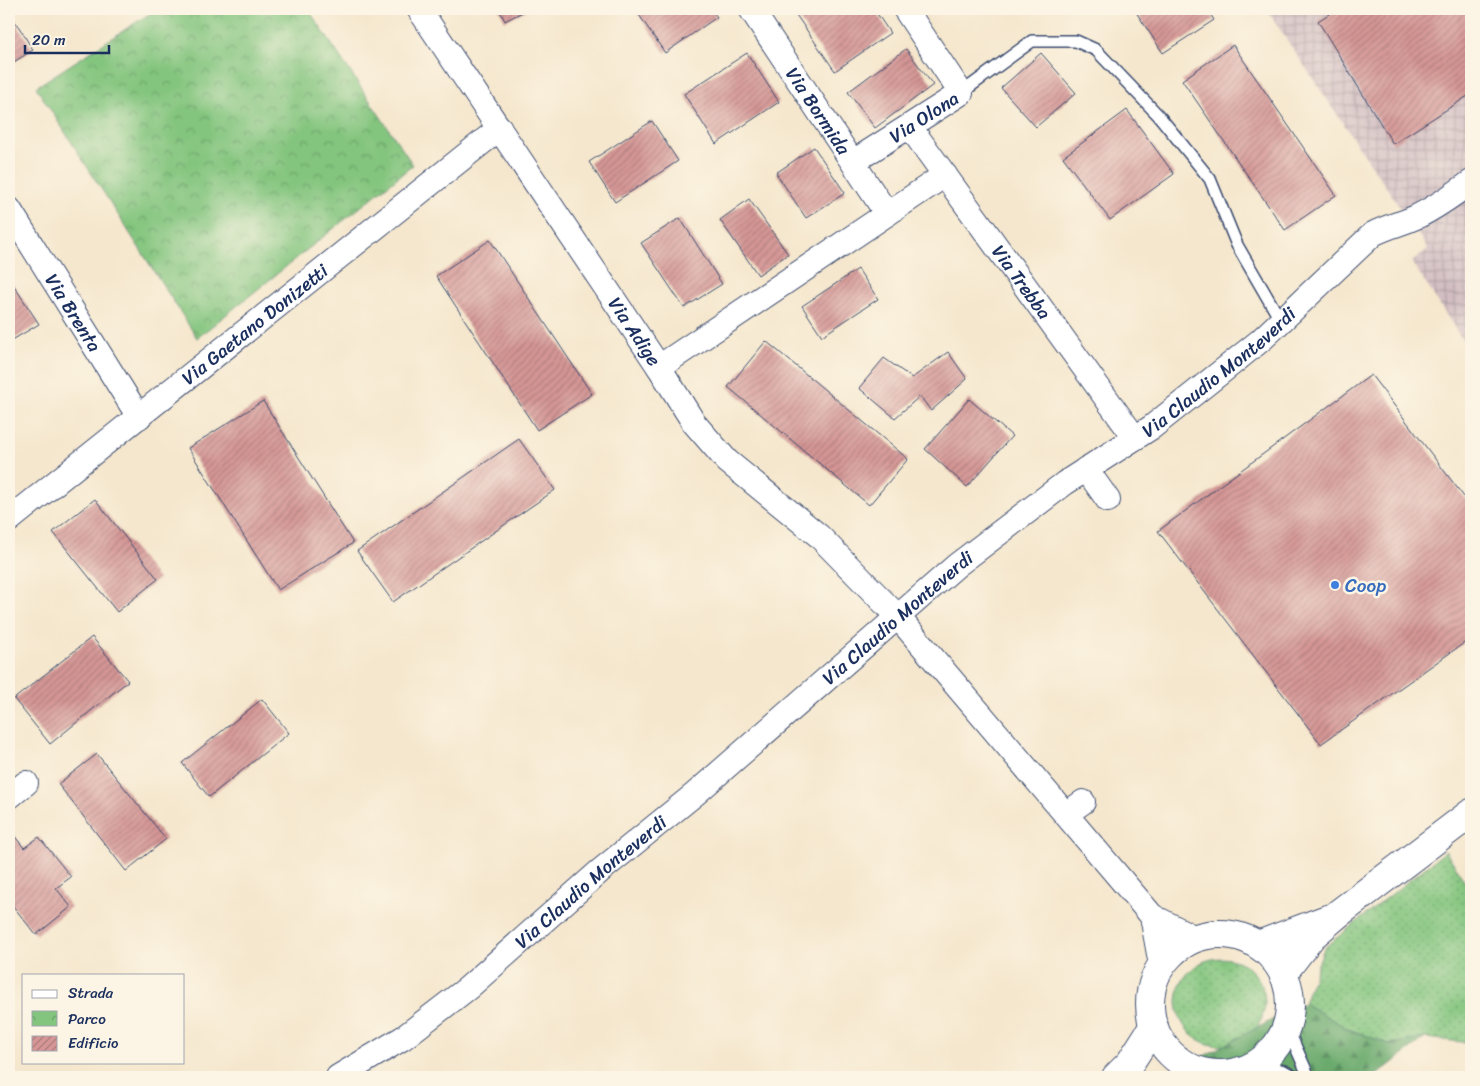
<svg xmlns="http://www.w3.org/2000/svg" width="1480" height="1086" font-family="Sriracha,sans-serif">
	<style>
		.industrial { fill: url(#industrial-grid) }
		.grass { fill: url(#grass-dots); stroke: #4f7a6e }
		.forest { fill: url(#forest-firs); stroke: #426c66 }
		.park { fill: url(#park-crowns); stroke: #4f7a6e }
		.building { fill: url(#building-hatch) }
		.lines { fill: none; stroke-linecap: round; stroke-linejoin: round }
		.service-casing { stroke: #3c4b6f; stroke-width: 14 }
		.minor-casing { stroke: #3c4b6f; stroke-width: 26 }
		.tertiary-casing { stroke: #3c4b6f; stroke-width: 30 }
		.service { stroke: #fff; stroke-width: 11 }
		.minor { stroke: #fff; stroke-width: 24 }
		.tertiary { stroke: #fff; stroke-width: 28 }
		.shop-dot { fill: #3f7fe0; stroke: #fcf5e5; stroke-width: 2 }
		.labels { text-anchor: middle; stroke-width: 5; stroke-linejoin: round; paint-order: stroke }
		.street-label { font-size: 19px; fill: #1b2f5e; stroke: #fcf5e5 }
		.shop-label { font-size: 19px; fill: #366cbe; stroke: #fcf5e5; text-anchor: start }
	</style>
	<defs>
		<pattern id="industrial-grid" width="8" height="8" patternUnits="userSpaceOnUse" patternTransform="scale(1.25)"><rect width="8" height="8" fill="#d2bec2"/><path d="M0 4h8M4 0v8" fill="none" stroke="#aa9ba1"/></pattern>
		<pattern id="grass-dots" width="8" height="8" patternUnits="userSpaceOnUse" patternTransform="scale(1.25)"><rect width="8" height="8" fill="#83c57e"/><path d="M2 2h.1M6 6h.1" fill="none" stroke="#6aa06a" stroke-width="1.8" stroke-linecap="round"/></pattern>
		<pattern id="forest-firs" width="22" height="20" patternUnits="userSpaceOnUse" patternTransform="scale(1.25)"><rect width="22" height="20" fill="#6aaa6d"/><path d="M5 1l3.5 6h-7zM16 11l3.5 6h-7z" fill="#568b5d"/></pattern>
		<pattern id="park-crowns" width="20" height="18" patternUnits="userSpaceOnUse" patternTransform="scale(1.25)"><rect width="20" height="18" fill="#83c57e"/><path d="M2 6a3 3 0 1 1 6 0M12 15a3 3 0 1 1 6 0" fill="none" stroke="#6aa06a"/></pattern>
		<pattern id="building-hatch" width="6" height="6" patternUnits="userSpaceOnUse" patternTransform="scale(1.25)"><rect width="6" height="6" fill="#d59695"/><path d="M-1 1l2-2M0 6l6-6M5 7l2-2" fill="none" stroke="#ac7b7d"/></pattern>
	</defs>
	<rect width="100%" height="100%" fill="#fcf5e5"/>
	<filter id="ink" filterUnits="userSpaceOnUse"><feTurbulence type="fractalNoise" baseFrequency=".02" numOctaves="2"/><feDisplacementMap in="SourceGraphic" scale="10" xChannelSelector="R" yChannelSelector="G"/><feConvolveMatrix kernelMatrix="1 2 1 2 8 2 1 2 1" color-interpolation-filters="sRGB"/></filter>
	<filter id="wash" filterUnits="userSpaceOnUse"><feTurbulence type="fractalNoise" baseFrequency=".0096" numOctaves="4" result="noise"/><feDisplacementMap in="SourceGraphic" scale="20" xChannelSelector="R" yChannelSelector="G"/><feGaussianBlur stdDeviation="1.12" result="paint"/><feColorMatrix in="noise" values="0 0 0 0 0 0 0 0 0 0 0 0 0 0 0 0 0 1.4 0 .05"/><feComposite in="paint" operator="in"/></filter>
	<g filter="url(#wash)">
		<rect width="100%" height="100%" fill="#f5e7cd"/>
		<!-- industrial -->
		<polygon class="industrial" points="1266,9 1471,9 1471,353 1412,262 1428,249"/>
		<!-- grass -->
		<g class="grass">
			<polygon points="1446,851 1471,892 1471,1043 1425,1038 1389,1044 1348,1029 1304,1003 1324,948"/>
			<circle cx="1221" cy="1002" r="44"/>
		</g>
		<!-- forest -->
		<polygon class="forest" points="1304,1003 1348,1029 1389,1044 1425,1038 1374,1077 1164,1077"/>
		<!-- park -->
		<polygon class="park" points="157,9 308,9 413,165 197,338 36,87"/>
		<g id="blocks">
			<!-- building -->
			<g class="building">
				<polygon points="499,9 528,9 505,21"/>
				<polygon points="635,9 711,9 717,17 665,53"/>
				<polygon points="792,9 874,9 890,33 835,71"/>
				<polygon points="1134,9 1207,9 1214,20 1163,53"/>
				<polygon points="1337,9 1471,9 1471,94 1393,144 1318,21"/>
				<polygon points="9,11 33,50 9,65"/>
				<polygon points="1233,45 1336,195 1285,230 1182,80"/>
				<polygon points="906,49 933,85 875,128 848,92"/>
				<polygon points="747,53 779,102 716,144 684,94"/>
				<polygon points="1041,53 1076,93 1036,127 1001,88"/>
				<polygon points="1127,110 1174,174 1110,220 1063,157"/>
				<polygon points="652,121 678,161 615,202 589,162"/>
				<polygon points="814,147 845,193 806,218 776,173"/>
				<polygon points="749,199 788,254 758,275 720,220"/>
				<polygon points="680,218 722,284 684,308 641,243"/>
				<polygon points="490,240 592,394 537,430 436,276"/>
				<polygon points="858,269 878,299 822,336 802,306"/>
				<polygon points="9,278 39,324 9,342"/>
				<polygon points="766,341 908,459 869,505 728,387"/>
				<polygon points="948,352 967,379 931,411 920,396 895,418 859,388 884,358 912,378"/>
				<polygon points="1371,375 1471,506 1471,638 1321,744 1158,531"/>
				<polygon points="969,399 1012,436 967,487 925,449"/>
				<polygon points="263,401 353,543 278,590 188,448"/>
				<polygon points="519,439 555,490 393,602 357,551"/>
				<polygon points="95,499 158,579 117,612 53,532"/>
				<polygon points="92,637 128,681 50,744 14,699"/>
				<polygon points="262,699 289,733 209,797 182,763"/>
				<polygon points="97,754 166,839 126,871 58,784"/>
				<polygon points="9,829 24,848 39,837 71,877 56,888 71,907 36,935 9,901"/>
			</g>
		</g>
	</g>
	<g filter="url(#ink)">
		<use href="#blocks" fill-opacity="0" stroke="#3c4b6f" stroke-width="1"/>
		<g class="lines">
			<defs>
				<g id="service">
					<polyline points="961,93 1032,41 1076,41 1096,50 1159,116 1210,179 1237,245 1281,321"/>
					<polyline points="1286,1025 1309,1077"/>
					<polyline points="1256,1063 1284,1071 1295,1077"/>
				</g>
				<g id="minor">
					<path id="s1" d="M 419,9 L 659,367 L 945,175"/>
					<path id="s2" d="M 751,9 L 887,214"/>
					<path id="s3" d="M 910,127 L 1135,438"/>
					<path id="s4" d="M 853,162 L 961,93 L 905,9"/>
					<path id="s5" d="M 9,209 L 139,417"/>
					<polyline points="659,367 694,423 727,461 819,536 898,617 1152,916 1195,938"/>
					<polyline points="1086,469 1108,500"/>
					<path id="s6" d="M 9,520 L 500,128"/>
					<polyline points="9,797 26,783"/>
					<polyline points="1066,814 1083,802"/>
					<polyline points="1152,916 1161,965"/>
					<path id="s7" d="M 338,1077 L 403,1038 L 468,988 L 600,871 L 695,794 L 957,565 L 1065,483 L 1152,427 L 1230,365 L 1261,340 L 1373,234 C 1388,226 1401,224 1416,217 C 1436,208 1454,194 1471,182"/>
				</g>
				<g id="tertiary">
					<circle cx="1220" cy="1004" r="70"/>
					<polyline points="1258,945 1327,919"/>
					<polyline points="1283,973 1312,936 1339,913 1471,813"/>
					<polyline points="1116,1077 1130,1063 1153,1027"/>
				</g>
			</defs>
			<!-- service casing -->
			<use href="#service" class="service-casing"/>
			<!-- minor casing -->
			<use href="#minor" class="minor-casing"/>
			<!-- tertiary casing -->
			<use href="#tertiary" class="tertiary-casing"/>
			<!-- service -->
			<use href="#service" class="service"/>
			<!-- minor -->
			<use href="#minor" class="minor"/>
			<!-- tertiary -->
			<use href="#tertiary" class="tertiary"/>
		</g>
	</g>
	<!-- markers -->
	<circle class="shop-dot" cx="1335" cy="585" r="5"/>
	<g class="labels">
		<!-- street labels -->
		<g class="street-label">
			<text dy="7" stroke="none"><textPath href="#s2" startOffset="122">Via Bormida</textPath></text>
			<text dy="7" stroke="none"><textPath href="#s4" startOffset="84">Via Olona</textPath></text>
			<text dy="7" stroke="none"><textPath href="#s3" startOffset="191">Via Trebba</textPath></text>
			<text dy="7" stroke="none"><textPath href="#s5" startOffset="122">Via Brenta</textPath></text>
			<text dy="7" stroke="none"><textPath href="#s6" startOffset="314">Via Gaetano Donizetti</textPath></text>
			<text dy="7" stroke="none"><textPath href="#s1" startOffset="388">Via Adige</textPath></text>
			<text dy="7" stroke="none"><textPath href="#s7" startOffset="1130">Via Claudio Monteverdi</textPath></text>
			<text dy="7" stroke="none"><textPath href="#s7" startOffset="725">Via Claudio Monteverdi</textPath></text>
			<text dy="7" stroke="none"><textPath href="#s7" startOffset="320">Via Claudio Monteverdi</textPath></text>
		</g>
		<!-- shop labels -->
		<g class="shop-label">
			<text x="1345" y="592">Coop</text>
		</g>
	</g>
	<!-- margin -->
	<rect width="1480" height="1086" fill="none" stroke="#fcf5e5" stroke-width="30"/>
	<!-- legend -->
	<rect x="22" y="974" width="162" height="90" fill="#fcf5e5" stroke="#a2a6af"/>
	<rect x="32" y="990" width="25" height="8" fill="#ffffff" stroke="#a2a6af"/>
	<text x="68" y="998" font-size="15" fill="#1b2f5e">Strada</text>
	<rect x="32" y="1011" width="25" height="15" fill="url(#park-crowns)" stroke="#a2a6af"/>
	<text x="68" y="1024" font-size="15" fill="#1b2f5e">Parco</text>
	<rect x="32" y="1036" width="25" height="15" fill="url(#building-hatch)" stroke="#a2a6af"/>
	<text x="68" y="1048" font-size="15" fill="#1b2f5e">Edificio</text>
	<!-- scale -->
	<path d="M25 45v8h84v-8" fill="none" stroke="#1b2f5e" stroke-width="2.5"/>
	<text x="32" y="45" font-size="15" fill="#1b2f5e" stroke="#fcf5e5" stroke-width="4" paint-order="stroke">20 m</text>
</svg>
